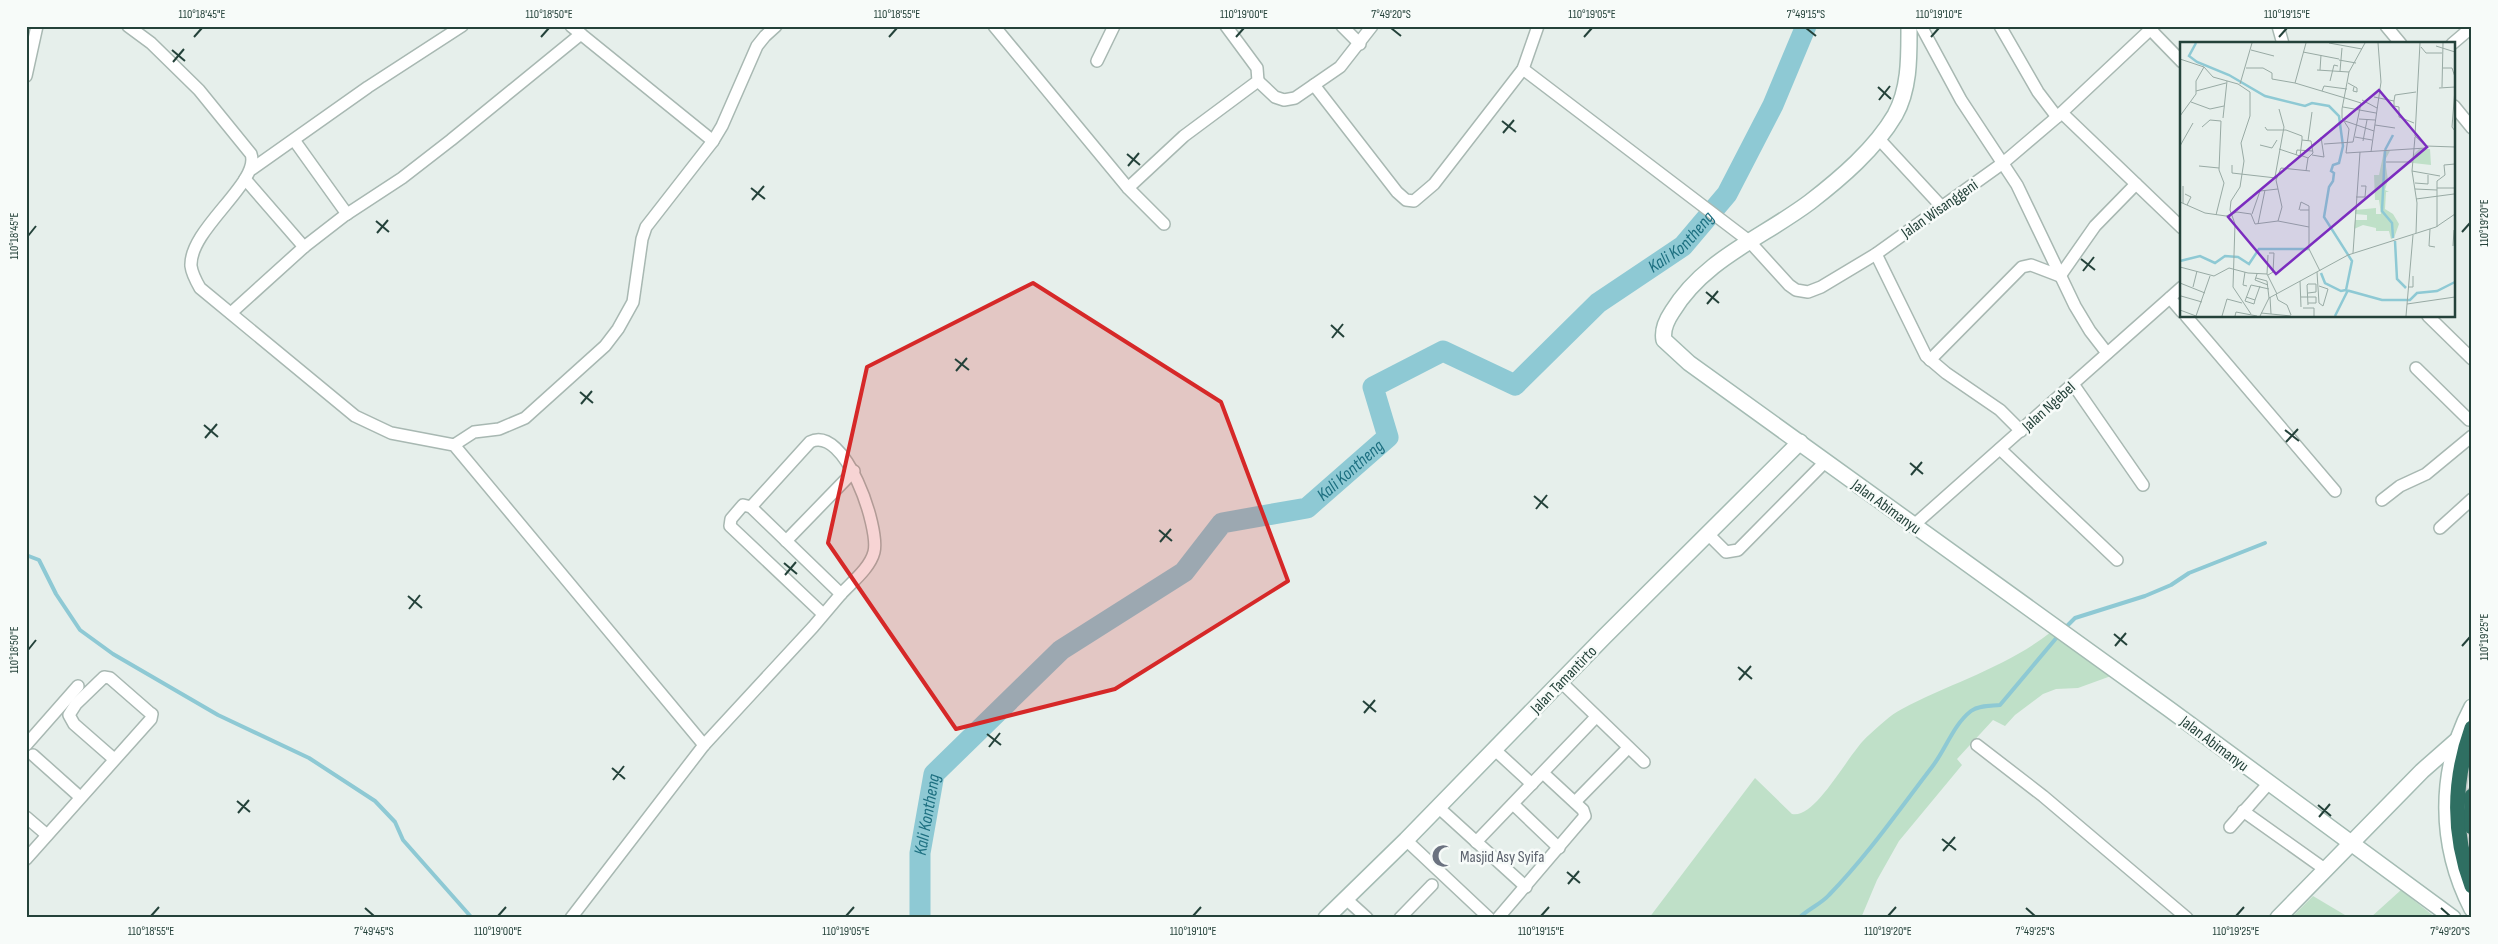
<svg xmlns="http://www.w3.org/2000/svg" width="2498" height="944" font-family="'Sofia Sans Condensed',sans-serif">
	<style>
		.green { fill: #bfe0c8 }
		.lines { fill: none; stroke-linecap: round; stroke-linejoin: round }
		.stream { stroke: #8ec9d4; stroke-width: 4 }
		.river { stroke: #8ec9d4; stroke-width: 21 }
		.street-casing { stroke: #a8b8b2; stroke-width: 14 }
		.secondary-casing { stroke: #a4bbb3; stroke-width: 18 }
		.highway-casing { stroke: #c2cac8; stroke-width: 18 }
		.street { stroke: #fff; stroke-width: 11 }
		.secondary { stroke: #fff; stroke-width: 15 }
		.highway { stroke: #2f6f62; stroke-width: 15 }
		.marked { fill: #d62828; fill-opacity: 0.2; stroke: #d62828; stroke-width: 4; stroke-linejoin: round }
		.ticks { fill: none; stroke: #24423a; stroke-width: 2 }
		.labels { text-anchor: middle; stroke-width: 5; stroke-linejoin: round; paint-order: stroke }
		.street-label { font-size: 16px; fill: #24423a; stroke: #f7fbf9 }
		.worship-label { font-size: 16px; fill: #5b616d; stroke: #f7fbf9; text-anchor: start }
		.water-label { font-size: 18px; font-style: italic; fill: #1c6f80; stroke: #f7fbf9 }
		.inset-river { fill: none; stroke: #8ec9d4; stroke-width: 2.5 }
		.inset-road { fill: none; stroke: #98aaa4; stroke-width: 1 }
		.view { fill: #7b2cbf; fill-opacity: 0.15; stroke: #7b2cbf; stroke-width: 2.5 }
		.inset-edge { fill: none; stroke: #24423a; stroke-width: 2.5 }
		.neatline { fill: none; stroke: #24423a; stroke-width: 2 }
		.ticks-label { font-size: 12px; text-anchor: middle; fill: #24423a }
	</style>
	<rect width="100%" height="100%" fill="#e6efeb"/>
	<!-- green -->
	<g class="green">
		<path d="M 2051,632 L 2111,676 L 2078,688 L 2056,689 L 2043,694 L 2015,715 L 2005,726 L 1993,720 L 1957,759 L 1962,765 L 1899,841 L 1877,880 L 1861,918 L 1649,918 L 1755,778 L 1792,814 C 1816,820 1850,750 1869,735 C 1879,726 1890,715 1902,709 C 1951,683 2007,667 2051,632 Z"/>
		<polygon points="2401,890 2436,918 2370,918"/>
		<polygon points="2313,896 2350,918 2291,918"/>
	</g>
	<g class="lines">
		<!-- stream -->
		<g class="stream">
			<polyline points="26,555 39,560 56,594 80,630 113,654 218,715 309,758 375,801 395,822 403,840 472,918"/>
			<polyline points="2064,629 2075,618 2145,596 2171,585 2189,573 2265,543"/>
			<path d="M 1799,918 C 1808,909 1821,904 1829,895 C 1867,856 1899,810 1932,767 C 1946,749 1953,725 1971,711 C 1979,705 1991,706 2000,705 L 2058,636"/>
		</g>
		<!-- river -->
		<path class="river" id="s1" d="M 920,918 L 920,853 L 934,774 L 1061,650 L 1184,572 L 1222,523 L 1307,508 L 1388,437 L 1373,387 L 1443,351 L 1515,385 L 1598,303 L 1683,246 L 1727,194 L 1773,105 L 1806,26"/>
		<defs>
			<g id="street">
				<path d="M 128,26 L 151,43 L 199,90 L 251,154 C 261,182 189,229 191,266 C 192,274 196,281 200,288 L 355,416 L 391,433 L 454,445 L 704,745"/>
				<polyline points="571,26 713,141"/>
				<polyline points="994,26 1128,188 1164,224"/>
				<polyline points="1342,26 1360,44"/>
				<polyline points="1921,26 1961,100 2017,185 2075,306 2090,331 2107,353"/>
				<polyline points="2000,26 2038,92 2057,117"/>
				<polyline points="2147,26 2182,62"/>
				<polyline points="2278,26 2283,44"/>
				<polyline points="2386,26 2401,44"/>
				<polyline points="2452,44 2472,27"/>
				<polyline points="1097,61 1114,26"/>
				<polyline points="1523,69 1749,241 1789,285 1796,290 1808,292 1821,287 1876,254 2003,163 2057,117 2154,26"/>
				<polyline points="26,76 37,26"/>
				<polyline points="1258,81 1275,97 1284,100 1295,98 1340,67 1372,26"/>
				<polyline points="1314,85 1397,192 1406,200 1414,201 1434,184 1523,69 1538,26"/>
				<polyline points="2454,106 2472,128"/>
				<polyline points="2062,113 2182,228"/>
				<polyline points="1878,138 1941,206"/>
				<polyline points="294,140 347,214"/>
				<polyline points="252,169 368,87 462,26"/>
				<polyline points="245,179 304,247"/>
				<polyline points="1128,188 1184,136 1258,81 1257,68 1226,26"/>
				<polyline points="1876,254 1926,356 1946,373 2000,410 2021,431"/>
				<polyline points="2170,298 2182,312"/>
				<polyline points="231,313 304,247 344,216 402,178 451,140 581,34"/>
				<polyline points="2186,316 2335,491"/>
				<polyline points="2428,316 2472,359"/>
				<polyline points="1930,360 2022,267 2031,265 2060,276 2095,226 2136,184"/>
				<polyline points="2416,368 2469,420"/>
				<polyline points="2073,384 2143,485"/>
				<polyline points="454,445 474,432 499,429 525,418 605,346 618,329 633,302 642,239 646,227 713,141 722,126 757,46 765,36 776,26"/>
				<polyline points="2000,449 2117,560"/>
				<polyline points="2382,500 2400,486 2426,474 2472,436"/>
				<path d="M 751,507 L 810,442 C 845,424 880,528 874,552 C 870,568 852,582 841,594"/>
				<polyline points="1914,525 2182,287"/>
				<polyline points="2440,528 2472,499"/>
				<polyline points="1707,533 1726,552 1738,550 1826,461"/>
				<polyline points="786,541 854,471"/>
				<polyline points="1561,682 1644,762"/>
				<polyline points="26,745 78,686"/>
				<polyline points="1977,745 2043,796 2187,918"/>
				<polyline points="1495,750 1532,784"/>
				<polyline points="33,755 80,797"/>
				<polyline points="1575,802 1628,748"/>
				<polyline points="1513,804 1559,848"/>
				<polyline points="1438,807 1526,887"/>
				<polyline points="2243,811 2326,870"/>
				<polyline points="26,817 47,835"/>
				<polyline points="2230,827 2269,783"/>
				<polyline points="1406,840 1489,918"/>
				<polyline points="1476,842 1596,717"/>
				<polyline points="26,859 151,719 152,714 149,712 110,678 104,677 76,704 69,715 74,724 114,759"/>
				<polyline points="1345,898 1367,918"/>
				<polyline points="571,918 704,745 813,627 841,594 751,507 743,505 731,519 730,526 823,614"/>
				<polyline points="1400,918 1432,885"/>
				<polyline points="1498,918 1585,816 1583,810 1543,773"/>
			</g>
			<g id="secondary">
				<path d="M 1909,26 C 1909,56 1910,88 1895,115 C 1875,149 1841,178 1810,202 C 1762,238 1704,259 1672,312 C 1666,321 1662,330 1664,340 L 1689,363 L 2169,709 L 2453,918"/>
				<path d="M 2472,707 C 2438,771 2439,845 2472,909"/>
				<polyline points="1326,918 1406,840 1604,637 1800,442"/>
				<polyline points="2278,918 2422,771 2456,741"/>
			</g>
			<g id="highway">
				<path d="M 2472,728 C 2453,781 2452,832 2472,886"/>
				<polyline points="2472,796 2472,827"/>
			</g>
		</defs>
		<!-- street casing -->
		<use href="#street" class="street-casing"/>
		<!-- secondary casing -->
		<use href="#secondary" class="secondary-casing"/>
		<!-- highway casing -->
		<use href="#highway" class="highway-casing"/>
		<!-- street -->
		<use href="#street" class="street"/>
		<!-- secondary -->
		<use href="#secondary" class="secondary"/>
		<!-- highway -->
		<use href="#highway" class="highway"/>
	</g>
	<!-- marked area -->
	<path class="marked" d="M 1033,283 L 1221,402 L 1288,581 L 1115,689 L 956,729 L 828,543 L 867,367 Z"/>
	<!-- ticks -->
	<path class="ticks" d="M 1391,28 L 1401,36M 1806,28 L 1816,36M 194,37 L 202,28M 541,37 L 549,28M 889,37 L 897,28M 1236,37 L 1244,28M 1584,37 L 1592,28M 1931,37 L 1939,28M 2279,37 L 2287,28M 172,50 L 185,61M 173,62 L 184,49M 1878,87 L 1891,99M 1879,100 L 1890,86M 1502,121 L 1516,132M 1503,133 L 1514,120M 1127,154 L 1140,165M 1128,166 L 1139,153M 751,188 L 765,199M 752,200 L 764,186M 376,221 L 389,232M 2462,232 L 2470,223M 377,233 L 388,220M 28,236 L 36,226M 2081,259 L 2095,270M 2083,271 L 2094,257M 1706,292 L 1719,303M 1707,304 L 1718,291M 1331,325 L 1344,337M 1332,338 L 1343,324M 955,359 L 969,370M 956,371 L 967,358M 580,392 L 593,403M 581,404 L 592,391M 204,425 L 218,437M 2285,430 L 2299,441M 205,438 L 217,424M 2286,442 L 2298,429M 1910,463 L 1923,474M 1911,475 L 1922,462M 1534,496 L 1548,508M 1536,509 L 1547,495M 1159,530 L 1172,541M 1160,542 L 1171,529M 784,563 L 797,574M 785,575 L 796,562M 408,596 L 422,608M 409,609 L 420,595M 2114,634 L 2127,645M 2115,646 L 2126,633M 2462,646 L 2470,637M 28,650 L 36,640M 1738,667 L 1752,679M 1739,680 L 1751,666M 1363,701 L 1376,712M 1364,713 L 1375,700M 987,734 L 1001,745M 989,747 L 1000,733M 612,768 L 625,779M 613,780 L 624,766M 237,801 L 250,812M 2318,805 L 2331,816M 238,813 L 249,800M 2319,817 L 2330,804M 1942,839 L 1956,850M 1943,851 L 1955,837M 1567,872 L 1580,883M 1568,884 L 1579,871M 365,908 L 374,916M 2026,908 L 2035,916M 2441,908 L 2450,916M 151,916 L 159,907M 498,916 L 506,907M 846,916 L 854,907M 1193,916 L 1201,907M 1541,916 L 1549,907M 1888,916 L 1896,907M 2236,916 L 2244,907"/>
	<!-- icons -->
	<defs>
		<symbol id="mosque-bare" viewBox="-9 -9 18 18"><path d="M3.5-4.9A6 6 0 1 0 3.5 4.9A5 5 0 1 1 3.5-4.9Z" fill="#6b7280" stroke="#f7fbf9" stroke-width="2.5" paint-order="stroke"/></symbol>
	</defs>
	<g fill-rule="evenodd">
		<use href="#mosque-bare" x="1427" y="840" width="32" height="32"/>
	</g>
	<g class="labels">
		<!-- street labels -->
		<g class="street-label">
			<text transform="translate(1939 208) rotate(-35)" y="6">Jalan Wisanggeni</text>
			<text transform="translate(2048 406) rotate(-42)" y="6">Jalan Ngebel</text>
			<text transform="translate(1887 506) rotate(36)" y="6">Jalan Abimanyu</text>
			<text transform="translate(1563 679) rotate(-46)" y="6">Jalan Tamantirto</text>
			<text transform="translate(2215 743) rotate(37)" y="6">Jalan Abimanyu</text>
		</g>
		<!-- worship labels -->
		<g class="worship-label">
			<text x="1460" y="862">Masjid Asy Syifa</text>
		</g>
		<!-- water labels -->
		<g class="water-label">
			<text dy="6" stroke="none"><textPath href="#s1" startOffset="1155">Kali Kontheng</textPath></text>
			<text dy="6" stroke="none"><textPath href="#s1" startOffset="674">Kali Kontheng</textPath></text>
			<text dy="6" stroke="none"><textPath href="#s1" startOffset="104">Kali Kontheng</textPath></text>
		</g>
	</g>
	<!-- overview -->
	<g transform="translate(2180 42)">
		<rect width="275" height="275" fill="#e6efeb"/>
		<path d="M 239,107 L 250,107 L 251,123 L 233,121 L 234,112 ZM 204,109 L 210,109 L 205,118 L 208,138 L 205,148 L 209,150 L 206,150 L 205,167 L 213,172 L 219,182 L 214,196 L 211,197 L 209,189 L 196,189 L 196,186 L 183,183 L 174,187 L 175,178 L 187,178 L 187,173 L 175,172 L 175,168 L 196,166 L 196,172 L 201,172 L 199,158 L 195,158 L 194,133 L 199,133 Z" fill="#bfe0c8"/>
		<path class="inset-river" d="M 16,1 L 9,14 L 17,20 L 49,33 L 85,54 L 125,64 L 132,61 L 149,64 L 159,74 L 163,104 L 159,121 L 153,123 L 151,129 L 154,131 L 153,139 L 149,145 L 144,175 L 172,219 L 166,248 L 202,258 L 230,258 L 237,251 L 257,249 L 275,240M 205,108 L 213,93M 205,109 L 202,169 L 212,181 L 213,196M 215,199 L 217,237 L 226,246M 0,219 L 20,214 L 35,221 L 45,214 L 58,215 L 69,222 L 79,207 L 129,207M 141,231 L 145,241 L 161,249 L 166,248M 155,274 L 168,248"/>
		<path class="inset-road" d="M 126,1 L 115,41 L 165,56M 149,1 L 182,7M 185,1 L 169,30 L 162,67 L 162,76 L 169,87 L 166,111 L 246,106M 240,1 L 235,94 L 246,104 L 275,105M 256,4 L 275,10M 241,5 L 246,11 L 262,11M 71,8 L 94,14M 123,10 L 159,17M 0,17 L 24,25 L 33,35 L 58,42 L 70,50 L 70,74 L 61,101 L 64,119 L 60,145 L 51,159 L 50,168 L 55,182 L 53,245 L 71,272M 159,18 L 176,21M 66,26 L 83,26 L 92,31 L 92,37 L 115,41M 263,26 L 272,26 L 275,35M 137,28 L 169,30M 140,28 L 141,13M 160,29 L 162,6M 150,39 L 154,23 L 158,24M 168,41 L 177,46 L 177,50 L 173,49 L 174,45M 60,42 L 72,1M 262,45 L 263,1M 259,46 L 275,45M 275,47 L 272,85 L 275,89M 16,49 L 46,41M 142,49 L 144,44 L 167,47M 194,55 L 214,59 L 214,64 L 219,65 L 219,75 L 234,81M 182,58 L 197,66M 214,59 L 215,53 L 236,50M 11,60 L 30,67 L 44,64M 163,65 L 196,71M 0,74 L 16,52 L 16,39 L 24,25M 43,76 L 47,39M 179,77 L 195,78M 165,79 L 194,89M 195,83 L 215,86M 22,85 L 30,78 L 41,79 L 39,128 L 44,141 L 36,173M 85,85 L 87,88 L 106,88 L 122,94 L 122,98 L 131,99 L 133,111 L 128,116M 175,95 L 192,98M 235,95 L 232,129 L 237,161 L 236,191M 128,99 L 132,70M 183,99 L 187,78M 144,102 L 173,100 L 181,61 L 165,56M 80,103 L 92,106 L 97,98M 0,104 L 13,81M 99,107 L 120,114 L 122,98M 191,110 L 201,40 L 198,1M 116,113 L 117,108 L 133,109M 120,113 L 128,116 L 126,129M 132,113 L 144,115 L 141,95M 206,120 L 232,120M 52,123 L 52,131 L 96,136M 19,124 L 39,126M 232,129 L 260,134M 95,135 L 104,85 L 99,67M 235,141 L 248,142 L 248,133M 257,146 L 275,146M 235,147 L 257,148M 5,152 L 11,155 L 7,163M 176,155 L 185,155 L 186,144 L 181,144M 236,157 L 274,152M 0,160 L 25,171 L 46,174 L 57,170 L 71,172 L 75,182 L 98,179 L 129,185M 3,161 L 3,144M 119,168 L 121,160 L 129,164 L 129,168M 120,168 L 129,168 L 129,207 L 140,229M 72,172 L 80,149 L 98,147M 98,179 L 102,165 L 96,138 L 101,126 L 130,129M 78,182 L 85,148M 257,185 L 257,139 L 265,133 L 264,123 L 275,122M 250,187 L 249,204 L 255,205M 273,204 L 274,188M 173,211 L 180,110M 0,225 L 34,234 L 49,226 L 68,231 L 87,232 L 97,252M 65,230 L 63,243 L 67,244M 137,230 L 139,261 L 143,264 L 148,247 L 139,244M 77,232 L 75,238 L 88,243M 87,232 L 88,213M 88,233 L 93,230 L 94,211 L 89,211M 76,236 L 87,239 L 89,256M 120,239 L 121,265M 0,241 L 25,251M 13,245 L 17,229M 228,245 L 233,245 L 233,234M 128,251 L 136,250 L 136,242 L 128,242 L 127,243 L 128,263M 96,252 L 98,258 L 107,263 L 111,273M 1,254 L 22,260M 66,255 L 75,258 L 80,244M 121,255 L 136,255 L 136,261 L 128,261M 75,258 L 74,262 L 65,259 L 71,243 L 89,247M 227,262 L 275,255M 123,266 L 134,266 L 134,274M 0,268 L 16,274M 81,271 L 91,272 L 90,255M 91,272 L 111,274M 16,274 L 30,234M 42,274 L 47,257 L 62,261M 55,274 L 56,270 L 77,274M 80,274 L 89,256 L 168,213 L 256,185 L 275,172M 226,274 L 233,193"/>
		<path class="view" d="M 199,48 L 247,105 L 96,232 L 48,175 Z"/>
		<rect width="275" height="275" class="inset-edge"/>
	</g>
	<!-- border -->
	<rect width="2498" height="944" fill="none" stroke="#f7fbf9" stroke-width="55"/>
	<rect x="28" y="28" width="2442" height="888" class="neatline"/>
	<g class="ticks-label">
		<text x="202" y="18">110°18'45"E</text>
		<text x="549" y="18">110°18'50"E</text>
		<text x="897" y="18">110°18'55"E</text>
		<text x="1244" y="18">110°19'00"E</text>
		<text x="1391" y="18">7°49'20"S</text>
		<text x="1592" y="18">110°19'05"E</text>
		<text x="1806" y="18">7°49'15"S</text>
		<text x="1939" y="18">110°19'10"E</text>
		<text x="2287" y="18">110°19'15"E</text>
		<text transform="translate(2484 223) rotate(-90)" y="4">110°19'20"E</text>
		<text transform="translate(14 236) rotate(-90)" y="4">110°18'45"E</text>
		<text transform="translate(2484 637) rotate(-90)" y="4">110°19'25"E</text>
		<text transform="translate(14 650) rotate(-90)" y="4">110°18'50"E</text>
		<text x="151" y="935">110°18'55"E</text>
		<text x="374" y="935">7°49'45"S</text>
		<text x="498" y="935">110°19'00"E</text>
		<text x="846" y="935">110°19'05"E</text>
		<text x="1193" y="935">110°19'10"E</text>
		<text x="1541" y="935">110°19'15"E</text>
		<text x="1888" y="935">110°19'20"E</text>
		<text x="2035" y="935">7°49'25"S</text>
		<text x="2236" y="935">110°19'25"E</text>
		<text x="2450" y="935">7°49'20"S</text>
	</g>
</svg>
